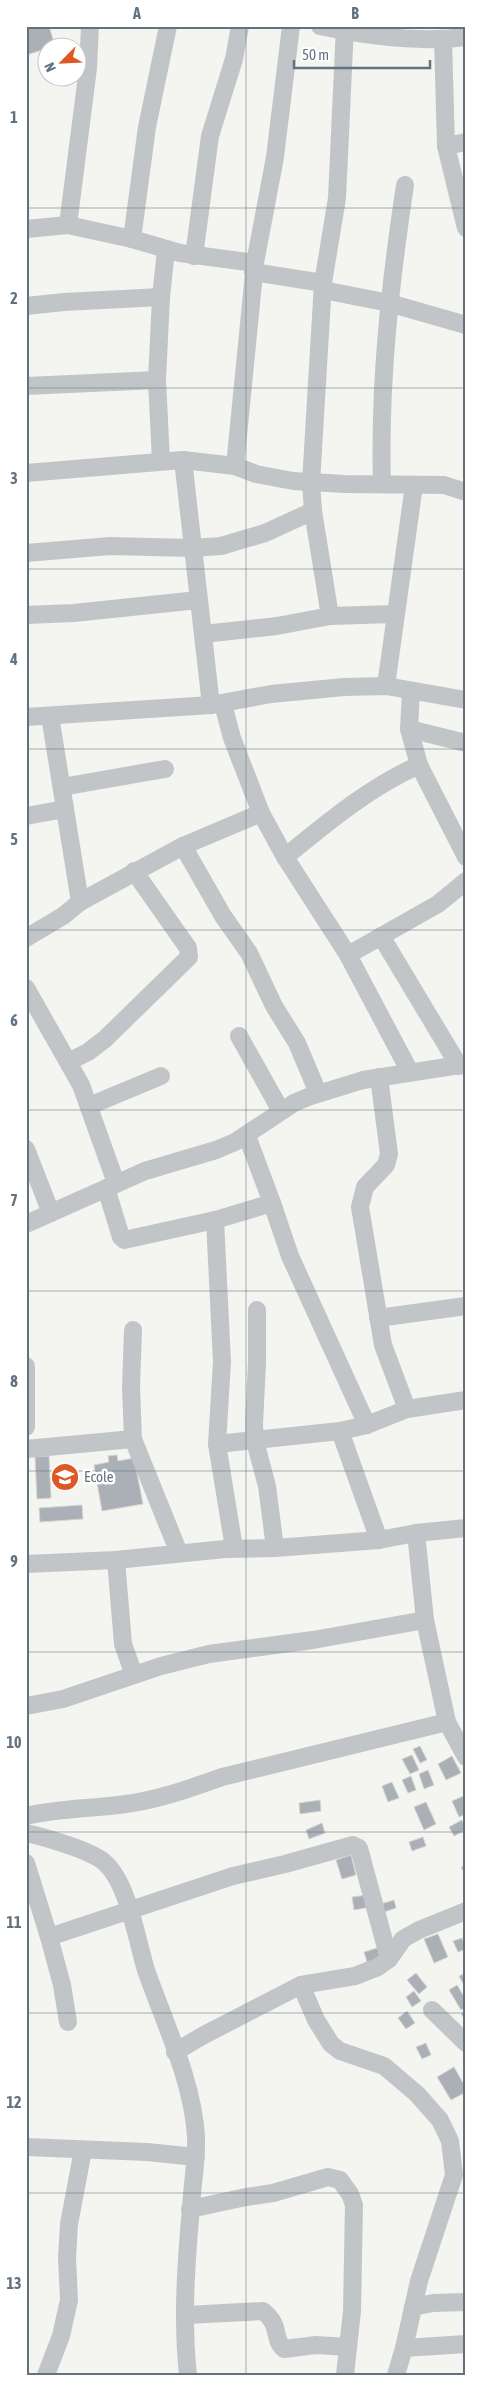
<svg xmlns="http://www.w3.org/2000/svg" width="492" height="2401" font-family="'Asap Condensed',sans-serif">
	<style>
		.building { fill: #aab0b6; stroke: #d5d5d3 }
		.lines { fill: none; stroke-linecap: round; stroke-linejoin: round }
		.minor { stroke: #c2c5c8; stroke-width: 18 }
		.grid { fill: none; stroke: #647280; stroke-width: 1; stroke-opacity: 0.55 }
		.labels { text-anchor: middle; stroke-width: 5; stroke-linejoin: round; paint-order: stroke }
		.poi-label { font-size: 15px; fill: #647280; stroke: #fff; text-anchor: start }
		.neatline { fill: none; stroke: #647280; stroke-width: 2 }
		.grid-label { font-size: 16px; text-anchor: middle; font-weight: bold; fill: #647280 }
	</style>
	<rect width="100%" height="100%" fill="#f4f4f0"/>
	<!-- building -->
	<g class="building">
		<polygon points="26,26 49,26 55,46 26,55"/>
		<polygon points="117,1455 118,1461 134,1458 143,1504 102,1511 94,1465 109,1462 108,1456"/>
		<polygon points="49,1456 51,1498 37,1499 35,1457"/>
		<polygon points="82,1505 83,1519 40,1522 39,1508"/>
		<polygon points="420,1746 427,1760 420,1763 413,1749"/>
		<polygon points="412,1755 419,1770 410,1774 402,1759"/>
		<polygon points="452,1756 461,1773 446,1780 438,1764"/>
		<polygon points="428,1770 434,1785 424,1789 419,1774"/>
		<polygon points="411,1776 416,1790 408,1793 402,1780"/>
		<polygon points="392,1782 399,1798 388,1802 382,1786"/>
		<polygon points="466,1795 466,1814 459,1817 452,1801"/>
		<polygon points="320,1800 321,1811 300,1814 299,1803"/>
		<polygon points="426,1802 436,1824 424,1830 414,1807"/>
		<polygon points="462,1820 466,1830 454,1836 449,1827"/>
		<polygon points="322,1823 325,1833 309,1839 306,1830"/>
		<polygon points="423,1837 426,1846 412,1851 409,1842"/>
		<polygon points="351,1855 356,1875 342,1879 336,1860"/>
		<polygon points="466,1865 466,1877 461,1867"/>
		<polygon points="368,1895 370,1907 354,1910 352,1897"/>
		<polygon points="394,1900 396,1908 384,1912 381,1904"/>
		<polygon points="438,1934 448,1957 434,1963 424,1939"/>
		<polygon points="462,1938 466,1949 458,1952 453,1941"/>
		<polygon points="384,1946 389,1962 369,1969 364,1952"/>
		<polygon points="416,1973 427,1987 419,1994 407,1980"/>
		<polygon points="466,1973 466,1989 459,1976"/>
		<polygon points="457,1985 466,2000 466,2007 461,2010 449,1990"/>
		<polygon points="414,1991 421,2001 412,2007 406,1997"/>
		<polygon points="466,2010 466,2021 461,2014"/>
		<polygon points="407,2011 415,2023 406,2029 398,2018"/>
		<polygon points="426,2043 431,2055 422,2059 416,2047"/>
		<polygon points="454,2067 466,2088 466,2092 451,2100 437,2077"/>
	</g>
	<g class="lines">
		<!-- minor -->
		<g class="minor">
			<path d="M 320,26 C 367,36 418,43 466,37"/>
			<polyline points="443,39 446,146 466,228"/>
			<polyline points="446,146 466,142"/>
			<polyline points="68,225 88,68 90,26"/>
			<polyline points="26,229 68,225 132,239 180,253 255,263"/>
			<polyline points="132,239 147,127 168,26"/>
			<polyline points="194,256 210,136 234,59 240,26"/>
			<polyline points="253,272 323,283"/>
			<polyline points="323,290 389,303 466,325"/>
			<polyline points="26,306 64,302 161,297"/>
			<polyline points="26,386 157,380"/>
			<polyline points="183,460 235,466 256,474 293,481 345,484 444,485 466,492"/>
			<polyline points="161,461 157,380 161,297 166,250"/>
			<polyline points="235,466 255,263 275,157 291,26"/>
			<polyline points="26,473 183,460 211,705"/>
			<path d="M 382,484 C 379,383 390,285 405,185"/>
			<polyline points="26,553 110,546 192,548 221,546 265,533 313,511"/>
			<polyline points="26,615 74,613 198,600"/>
			<polyline points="330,616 313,511 311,483 323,283 337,198 345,26"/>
			<polyline points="204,634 277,626 330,616 394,614"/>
			<polyline points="386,686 414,485"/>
			<polyline points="411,692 409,729 419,765 466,857"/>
			<polyline points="223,704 232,738 261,813 285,857 348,955 410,1072"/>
			<polyline points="26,717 211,705 271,694 344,687 386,686 466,700"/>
			<polyline points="409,729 466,743"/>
			<polyline points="62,787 165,769"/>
			<polyline points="26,816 65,809"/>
			<polyline points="183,846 223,916 249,953 274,1006 297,1043 318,1093"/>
			<path d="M 285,857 C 328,822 368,788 419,765"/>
			<polyline points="80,902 183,846 261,813"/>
			<polyline points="381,936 459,1066"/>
			<polyline points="26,938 63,916 80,902 50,716"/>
			<polyline points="348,955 438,904 466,881"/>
			<polyline points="26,988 81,1085 116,1183"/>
			<polyline points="239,1036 281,1111"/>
			<polyline points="68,1062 88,1052 105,1039 189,957 188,948 134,871"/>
			<polyline points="379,1077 389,1154 386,1165 365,1187 360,1207 383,1345 407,1409"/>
			<polyline points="89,1106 161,1076"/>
			<polyline points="247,1136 272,1203"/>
			<polyline points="26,1149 51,1213"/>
			<polyline points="106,1188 121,1237 124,1240 215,1220 272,1203 290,1256 367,1425"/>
			<polyline points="215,1220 222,1362 217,1444 234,1548"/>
			<polyline points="26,1224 145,1171 216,1150 235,1142 294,1103 308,1097 363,1080 466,1064"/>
			<polyline points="257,1310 257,1363 254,1424 255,1441 267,1486 275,1548"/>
			<polyline points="378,1318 466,1306"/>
			<polyline points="26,1366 26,1427"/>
			<polyline points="340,1431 379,1540"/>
			<polyline points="133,1439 179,1553"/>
			<polyline points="217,1444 340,1431 367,1425 407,1409 466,1400"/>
			<polyline points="26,1449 133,1439 131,1388 133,1330"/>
			<polyline points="416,1533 425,1620 447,1722 466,1757"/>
			<polyline points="116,1560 123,1644 134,1675"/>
			<polyline points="26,1564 116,1560 225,1549 275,1548 379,1540 416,1533 466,1528"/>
			<polyline points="26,1706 63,1699 161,1666 209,1654 313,1640 425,1620"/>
			<path d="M 26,1816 C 59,1808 92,1809 126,1804 C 158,1800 191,1788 222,1777 L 447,1722"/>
			<path d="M 26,1833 C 44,1837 90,1850 104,1862 C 128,1882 137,1941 146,1970 C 164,2022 193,2081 196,2137 C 197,2161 192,2184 191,2208 C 186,2263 182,2321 188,2375"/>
			<polyline points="26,1863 49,1937 233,1876 285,1864 353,1845 359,1848 389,1959"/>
			<polyline points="49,1937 62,1985 68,2022"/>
			<polyline points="301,1985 316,2020 331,2044 340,2051 384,2066 417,2094 440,2120 450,2141 454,2175 419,2281 404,2348 396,2375"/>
			<polyline points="432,2010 466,2043"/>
			<polyline points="175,2052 204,2035 301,1985 355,1976 378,1967 389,1959 403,1939 419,1930 466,1911"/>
			<polyline points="26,2147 147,2152 196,2157"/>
			<polyline points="190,2209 246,2197 273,2193 328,2177 340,2180 350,2194 354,2205 352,2311 345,2375"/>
			<polyline points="413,2307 433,2303 466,2302"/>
			<path d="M 186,2315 L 263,2311 C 282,2326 272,2339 284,2349 L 316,2345 L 348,2347"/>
			<polyline points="404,2348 466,2344"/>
			<polyline points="46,2375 61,2336 69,2300 67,2258 69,2224 83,2150"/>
		</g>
	</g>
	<!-- grid -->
	<path class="grid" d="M 246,26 L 246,2375M 26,208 L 466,208M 26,388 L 466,388M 26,569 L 466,569M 26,749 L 466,749M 26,930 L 466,930M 26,1110 L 466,1110M 26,1291 L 466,1291M 26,1471 L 466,1471M 26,1652 L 466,1652M 26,1832 L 466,1832M 26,2013 L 466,2013M 26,2193 L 466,2193"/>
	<!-- icons -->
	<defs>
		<symbol id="school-disc" viewBox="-11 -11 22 22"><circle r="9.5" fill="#de5826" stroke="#fff"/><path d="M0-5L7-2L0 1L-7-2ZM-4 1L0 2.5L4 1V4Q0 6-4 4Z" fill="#fff"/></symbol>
	</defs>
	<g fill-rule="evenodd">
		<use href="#school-disc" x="49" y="1461" width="32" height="32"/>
	</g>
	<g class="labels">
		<!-- poi labels -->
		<g class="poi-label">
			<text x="84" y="1482">Ecole</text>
		</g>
	</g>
	<!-- border -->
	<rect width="492" height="2401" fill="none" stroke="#ffffff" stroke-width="55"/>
	<!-- north arrow -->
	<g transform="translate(62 62) rotate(246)"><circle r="24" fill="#ffffff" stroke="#c1c7cc"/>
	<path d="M0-4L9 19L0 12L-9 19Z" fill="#de5826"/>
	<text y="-8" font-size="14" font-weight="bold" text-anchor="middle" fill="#647280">N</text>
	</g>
	<!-- scale -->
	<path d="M294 60v8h136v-8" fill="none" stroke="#647280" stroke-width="2.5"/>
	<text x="302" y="60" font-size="15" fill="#647280" stroke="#ffffff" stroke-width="4" paint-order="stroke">50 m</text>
	<rect x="28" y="28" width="436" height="2346" class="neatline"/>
	<g class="grid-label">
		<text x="137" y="19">A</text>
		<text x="355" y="19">B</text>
		<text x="14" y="123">1</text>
		<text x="14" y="304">2</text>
		<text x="14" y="484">3</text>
		<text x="14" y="665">4</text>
		<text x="14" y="845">5</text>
		<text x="14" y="1026">6</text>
		<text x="14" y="1206">7</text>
		<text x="14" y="1387">8</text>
		<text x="14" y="1567">9</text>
		<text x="14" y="1748">10</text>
		<text x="14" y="1928">11</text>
		<text x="14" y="2108">12</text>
		<text x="14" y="2289">13</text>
	</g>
</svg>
